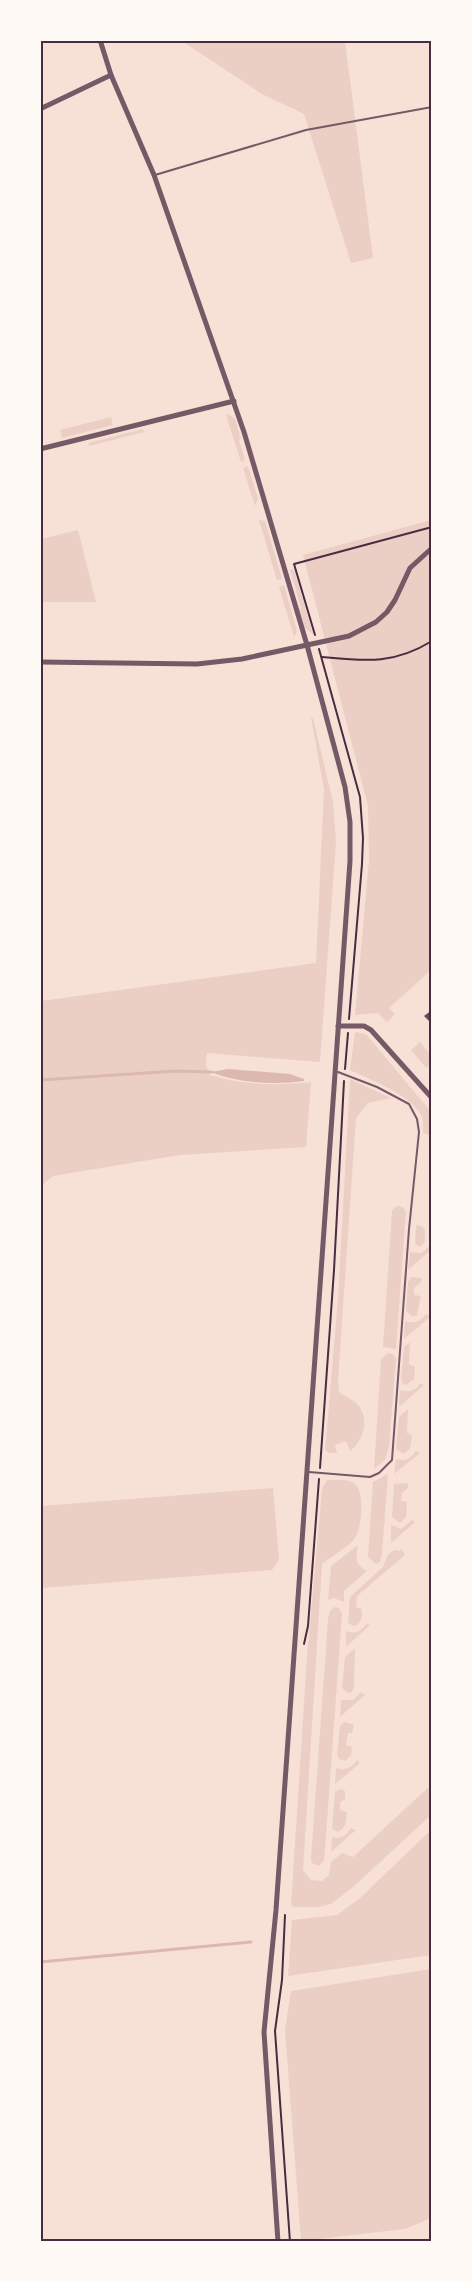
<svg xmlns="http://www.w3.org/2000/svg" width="472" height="2282" font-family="Inter,sans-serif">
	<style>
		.green { fill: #ebcfc5 }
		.water { fill: #dcb8b0 }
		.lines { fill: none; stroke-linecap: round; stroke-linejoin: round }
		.stream { stroke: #dcb8b0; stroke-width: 3 }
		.building { fill: #644757 }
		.path { stroke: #4a2c40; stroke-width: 2 }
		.service { stroke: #755966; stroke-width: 2 }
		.minor { stroke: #755966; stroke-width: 5 }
		.neatline { fill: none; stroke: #4a2c40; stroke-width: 2 }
	</style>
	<rect width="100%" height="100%" fill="#f7e1d7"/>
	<!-- green -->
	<g class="green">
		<polygon points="182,41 345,41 373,258 351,263 304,114 262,94"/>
		<polygon points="229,414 235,419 241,439 239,440 245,460 241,462 226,415"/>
		<polygon points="111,417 113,425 62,438 60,430"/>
		<polygon points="143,429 144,432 89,446 88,443"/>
		<polygon points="248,466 258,499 255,506 243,468"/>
		<polygon points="259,520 265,521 282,579 277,580"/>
		<polygon points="431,520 431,970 389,1008 395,1014 387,1022 378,1013 355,1015 369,860 368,806 303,555"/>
		<polygon points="78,530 96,602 41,602 41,539"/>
		<polygon points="294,569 313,634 305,628 299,609 301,608 290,570"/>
		<polygon points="284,585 297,631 294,637 279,587"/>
		<path d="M 311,718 L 313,718 L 333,802 L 336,842 L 320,1062 L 207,1053 L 206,1065 L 210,1075 C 241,1085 278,1086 311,1082 L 306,1147 L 180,1155 L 53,1176 L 41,1186 L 41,1001 L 316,963 L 324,789 Z"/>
		<path d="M 355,1032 L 366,1034 L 431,1112 L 431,1135 L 423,1133 C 423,1127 424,1120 421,1115 C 410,1094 370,1080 350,1070 Z"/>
		<polygon points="420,1042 431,1055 431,1063 426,1068 411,1050"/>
		<path d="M 350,1079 L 391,1098 L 368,1103 L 356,1118 L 338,1380 L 339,1392 C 344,1396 352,1399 356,1403 C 371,1418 364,1440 350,1451 L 346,1441 L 335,1445 L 337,1453 L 330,1453 L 325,1450 L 338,1299 Z"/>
		<polygon points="399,1206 404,1208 406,1212 396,1349 383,1347 392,1211 395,1207"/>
		<polygon points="416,1225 422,1226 425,1230 425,1242 420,1247 415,1244"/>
		<polygon points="431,1245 431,1250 408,1270 410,1252 421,1253"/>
		<polygon points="411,1277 422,1278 421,1282 414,1288 414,1295 421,1296 417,1315 413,1317 406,1311 408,1281"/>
		<path d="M 426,1314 L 430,1317 L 404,1339 L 405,1321 C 414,1324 420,1322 426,1314 Z"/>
		<polygon points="410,1342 409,1364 415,1367 414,1379 406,1385 402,1383 401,1378 404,1347"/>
		<polygon points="388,1353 393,1354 396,1359 389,1447 385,1460 374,1469 381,1359"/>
		<path d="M 420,1383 L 424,1385 L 399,1407 L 400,1390 C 408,1393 416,1391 420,1383 Z"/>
		<polygon points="408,1409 407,1433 412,1435 410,1449 403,1454 396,1449 399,1417"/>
		<path d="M 416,1451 L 420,1453 L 394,1474 L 396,1459 C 405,1462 410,1459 416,1451 Z"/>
		<polygon points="388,1474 382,1554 380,1562 376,1564 368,1557 373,1482"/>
		<path d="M 327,1480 C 336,1480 348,1478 355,1484 C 365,1492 362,1528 355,1538 C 347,1548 332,1556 322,1564 L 303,1870 L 311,1880 L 322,1881 L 329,1875 L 331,1862 L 342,1853 L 353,1857 L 431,1785 L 431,1815 L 352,1888 L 331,1904 L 319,1907 L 294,1907 L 291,1905 L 307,1657 L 322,1489 Z"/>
		<polygon points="408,1483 408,1488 402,1493 401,1501 407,1502 406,1517 400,1523 392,1517 394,1484"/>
		<polygon points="273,1488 279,1560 272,1570 41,1588 41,1506"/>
		<polygon points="412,1520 415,1522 391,1543 391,1525 401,1529"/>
		<path d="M 358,1545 C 356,1558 354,1564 367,1571 L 344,1591 L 344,1602 L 334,1598 L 328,1600 L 331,1566 Z"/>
		<path d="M 402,1549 L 405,1555 L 357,1596 L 356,1608 L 361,1608 C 364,1616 361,1624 354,1626 L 348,1623 L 350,1597 L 383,1567 L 388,1555 L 394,1550 L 400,1551 Z"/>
		<polygon points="334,1607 339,1608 342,1614 325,1850 324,1860 319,1866 312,1863 311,1858 328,1619 330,1611"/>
		<path d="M 367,1623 L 370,1625 L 346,1647 L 346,1631 C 355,1635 362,1631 367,1623 Z"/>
		<polygon points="355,1648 354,1687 352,1692 348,1693 342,1688 345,1657"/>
		<polygon points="361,1692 365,1695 340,1717 341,1700 353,1700"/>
		<polygon points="345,1722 354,1725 352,1733 348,1733 346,1745 352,1747 351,1755 345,1761 339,1759 337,1754 340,1726"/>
		<path d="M 357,1760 L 360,1763 L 335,1784 L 336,1768 C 345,1771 352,1768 357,1760 Z"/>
		<path d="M 340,1789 L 345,1791 L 345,1799 L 340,1802 L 340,1810 L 347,1812 C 346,1820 347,1828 338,1832 L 332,1829 L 335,1792 Z"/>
		<path d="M 351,1828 L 356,1830 L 331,1852 L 332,1837 C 341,1840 346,1836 351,1828 Z"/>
		<polygon points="431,1830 431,1955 288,1976 292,1920 337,1915 360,1898"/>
		<polygon points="431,1969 431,2218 405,2229 301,2241 285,2030 291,1991"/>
	</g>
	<!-- water -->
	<path class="water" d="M 228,1069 L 290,1074 L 304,1079 L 304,1081 C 274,1085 238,1083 211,1072 Z"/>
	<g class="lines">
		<!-- stream -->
		<g class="stream">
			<polyline points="40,1080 176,1071 212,1072"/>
			<polyline points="40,1962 251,1942"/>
		</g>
	</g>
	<!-- building -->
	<polygon class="building" points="432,1010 432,1024 424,1016"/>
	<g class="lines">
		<!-- path -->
		<g class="path">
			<polyline points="315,635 294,564 432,527"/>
			<polyline points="319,649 360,797 363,838 362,864 349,1019"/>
			<path d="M 322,657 C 365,661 393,665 432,641"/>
			<polyline points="345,1069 348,1033"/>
			<polyline points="320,1468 334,1270 344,1081"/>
			<polyline points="304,1644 308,1626 319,1479"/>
			<polyline points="285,1915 282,1980 275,2031 290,2242"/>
		</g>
		<!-- service -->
		<g class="service">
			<polyline points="155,175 306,130 432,107"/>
			<polyline points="309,1472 370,1477 379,1473 392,1460 409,1229 419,1132 417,1119 409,1104 377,1087 338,1072"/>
		</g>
		<!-- minor -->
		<g class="minor">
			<polyline points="100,40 111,75 154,175 244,432 307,645 345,787 350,822 350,861 276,1910 264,2032 278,2242"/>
			<polyline points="40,109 111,75"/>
			<polyline points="40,449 234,401"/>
			<polyline points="40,662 197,664 242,659 349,636 376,622 387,612 395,600 410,568 432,548"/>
			<polyline points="338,1026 364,1026 371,1030 432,1098"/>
		</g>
	</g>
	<!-- border -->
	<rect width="472" height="2282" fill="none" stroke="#fffaf5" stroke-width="84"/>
	<rect x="42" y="42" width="388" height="2198" class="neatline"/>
</svg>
